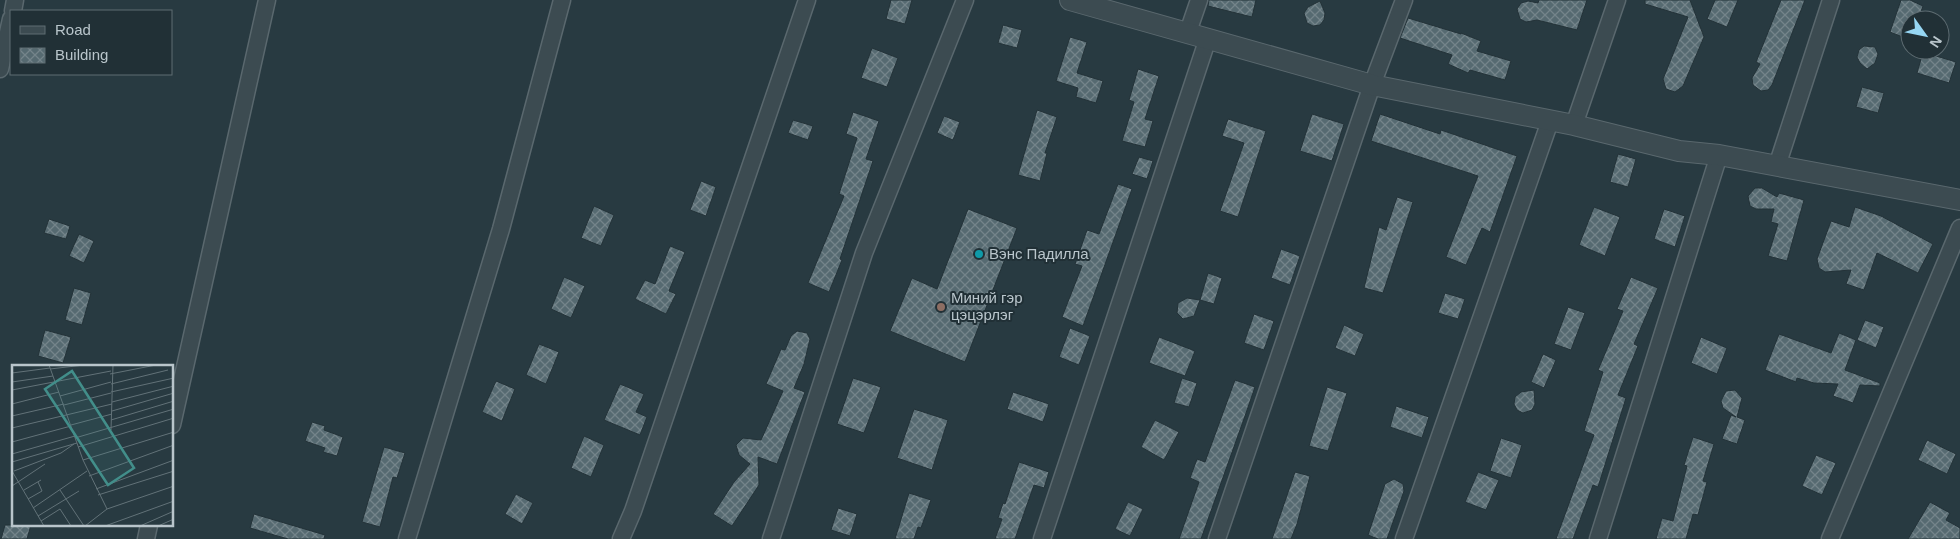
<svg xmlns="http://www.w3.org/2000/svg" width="1960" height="539" font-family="Arial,sans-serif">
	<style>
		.building { fill: url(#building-cross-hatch); stroke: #233238 }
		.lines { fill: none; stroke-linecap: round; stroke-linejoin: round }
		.minor-casing { stroke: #5a686e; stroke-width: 19 }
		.tertiary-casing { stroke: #5a686e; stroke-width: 22 }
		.minor { stroke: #3c4b51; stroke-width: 16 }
		.tertiary { stroke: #3c4b51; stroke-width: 20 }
		.culture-dot { fill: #0f9aa8; stroke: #213036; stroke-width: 2 }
		.education-dot { fill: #8d6e63; stroke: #213036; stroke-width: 2 }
		.labels { text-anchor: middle; stroke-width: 4; stroke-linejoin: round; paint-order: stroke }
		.poi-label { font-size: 15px; fill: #b9c5cb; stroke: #213036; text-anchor: start }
		.inset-road { fill: none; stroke: #627278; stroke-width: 1 }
		.view { fill: #428e8a; fill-opacity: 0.15; stroke: #428e8a; stroke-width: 2.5 }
		.inset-edge { fill: none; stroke: #b9c5cb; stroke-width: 2.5 }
	</style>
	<defs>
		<pattern id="building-cross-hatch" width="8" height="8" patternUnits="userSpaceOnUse" patternTransform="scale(1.25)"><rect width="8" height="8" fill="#566a71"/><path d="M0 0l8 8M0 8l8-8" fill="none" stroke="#74848a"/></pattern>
	</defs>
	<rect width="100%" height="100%" fill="#283a41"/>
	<!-- building -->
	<g class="building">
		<polygon points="891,0 912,0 905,24 886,19"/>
		<polygon points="1209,0 1256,0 1252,17 1208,6"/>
		<polygon points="1539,0 1587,0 1577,30 1537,20 1526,22 1520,19 1517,9 1521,3 1528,1 1538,3"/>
		<polygon points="1645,0 1690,0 1704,37 1683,86 1675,92 1666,89 1663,79 1688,17 1645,4"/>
		<polygon points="1715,0 1738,0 1727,27 1707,19"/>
		<polygon points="1781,0 1805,0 1772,85 1768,90 1761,91 1753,85 1752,78 1760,64 1756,62"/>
		<polygon points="1901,0 1910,0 1923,6 1918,20 1910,20 1910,40 1890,32"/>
		<polygon points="1320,1 1325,13 1324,20 1320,25 1313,26 1307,23 1304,13 1308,7"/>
		<polygon points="1408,18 1461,34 1461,33 1481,41 1477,51 1511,61 1505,80 1470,70 1468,73 1448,64 1452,55 1400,38"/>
		<polygon points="1003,25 1022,30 1017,48 998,43"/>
		<polygon points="1070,37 1087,42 1077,73 1103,81 1096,103 1076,97 1078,88 1056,81"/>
		<polygon points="1864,46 1875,47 1878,54 1875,63 1867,69 1860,63 1857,57 1859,50"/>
		<polygon points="872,48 898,58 887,87 861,78"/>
		<polygon points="1923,52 1956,62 1949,83 1917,73"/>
		<polygon points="1138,69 1159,76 1145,119 1153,121 1145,147 1122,141 1134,102 1129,100"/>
		<polygon points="1862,87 1884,93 1878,113 1856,107"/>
		<polygon points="1037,110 1057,117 1045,153 1047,153 1040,181 1018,175"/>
		<polygon points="853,112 879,121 866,159 873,161 840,259 842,260 829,292 808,283 844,196 839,194 857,138 846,134"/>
		<polygon points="1312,114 1344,124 1332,161 1300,151"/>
		<polygon points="1380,114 1440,134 1441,130 1517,156 1490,232 1482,228 1466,265 1446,257 1478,176 1371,141"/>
		<polygon points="944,116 960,122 953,140 937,133"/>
		<polygon points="1228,119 1266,131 1238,217 1220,211 1244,143 1222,136"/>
		<polygon points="793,120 813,126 808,140 788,133"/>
		<polygon points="1618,154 1636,159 1628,187 1610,182"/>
		<polygon points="1139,157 1153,161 1147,179 1132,174"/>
		<polygon points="701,181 716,187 706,216 690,210"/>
		<polygon points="1118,184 1132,189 1083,326 1062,317 1082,266 1075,264 1087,230 1099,234"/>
		<polygon points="1755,188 1762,188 1777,197 1779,193 1804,200 1787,261 1768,256 1778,224 1771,222 1774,209 1756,209 1750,206 1748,196"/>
		<polygon points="1397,197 1413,202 1383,293 1364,288 1379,227 1386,230"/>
		<polygon points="594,206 614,215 601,246 581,238"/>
		<polygon points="1594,207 1620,217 1605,256 1579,245"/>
		<polygon points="1855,207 1881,216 1933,244 1918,273 1877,253 1864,290 1846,284 1851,270 1825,272 1819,268 1817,259 1831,221 1849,227"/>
		<polygon points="968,209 1017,228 965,362 890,331 912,278 937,289"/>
		<polygon points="1664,209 1685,216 1675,247 1654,239"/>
		<polygon points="49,219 70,226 66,239 44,233"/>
		<polygon points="79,234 94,241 84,263 69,256"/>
		<polygon points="670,246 685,252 669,291 676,294 666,314 635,299 645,280 655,284"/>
		<polygon points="1281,249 1300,256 1290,285 1271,278"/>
		<polygon points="1208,273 1222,278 1214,304 1200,300 1194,316 1183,319 1177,313 1178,303 1187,298 1200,300"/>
		<polygon points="564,277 585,286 571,318 551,309"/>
		<polygon points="1631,277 1658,288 1634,344 1638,346 1618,395 1626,398 1598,487 1593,485 1573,539 1556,539 1594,435 1584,431 1603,372 1598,370 1623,311 1617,309"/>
		<polygon points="74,288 91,293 82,325 65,320"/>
		<polygon points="1445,293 1465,299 1458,319 1438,313"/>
		<polygon points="1568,307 1585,313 1571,350 1554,344"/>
		<polygon points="1254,314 1274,321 1264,350 1244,343"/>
		<polygon points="1865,320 1884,327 1876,348 1857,340"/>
		<polygon points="1344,325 1364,334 1355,356 1335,348"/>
		<polygon points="1070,328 1090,336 1079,365 1059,357"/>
		<polygon points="45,330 71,337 63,363 38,356"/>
		<polygon points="797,331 807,333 810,339 804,364 794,388 805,392 777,464 758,457 759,485 732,526 713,514 734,482 750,464 739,455 736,445 743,438 761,440 783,391 766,384 781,349 785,350 791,336"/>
		<polygon points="1839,333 1856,340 1845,370 1880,383 1880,386 1860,385 1853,403 1833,396 1838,384 1814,383 1797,378 1796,382 1765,370 1779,334 1831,353"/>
		<polygon points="1159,337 1195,351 1185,376 1149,363"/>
		<polygon points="1701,337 1727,348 1717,374 1691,363"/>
		<polygon points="539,344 559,352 546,384 526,375"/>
		<polygon points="1543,354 1556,360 1544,388 1531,382"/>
		<polygon points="853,378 881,387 864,433 837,424"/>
		<polygon points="1182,378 1197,383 1189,407 1174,403"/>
		<polygon points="1235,380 1255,387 1245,416 1201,539 1179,539 1199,482 1190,478 1197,459 1205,462"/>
		<polygon points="496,381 515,389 502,421 482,412"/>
		<polygon points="620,384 644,394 636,412 647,417 640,435 604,420"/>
		<polygon points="1327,387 1347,393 1328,451 1309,446"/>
		<polygon points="1534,390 1535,404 1532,410 1523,413 1517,410 1514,404 1515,397 1521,392"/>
		<polygon points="1735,390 1742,398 1737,417 1745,420 1737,444 1722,439 1731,415 1736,417 1723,408 1721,401 1726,391"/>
		<polygon points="1013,392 1049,404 1043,422 1007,409"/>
		<polygon points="1396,406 1429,417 1422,438 1390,427"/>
		<polygon points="914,409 948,420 932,470 897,458"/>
		<polygon points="1155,420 1179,432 1164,460 1141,447"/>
		<polygon points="312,422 325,426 324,430 343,437 337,456 323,452 325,448 305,441"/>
		<polygon points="584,436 604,445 591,477 571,468"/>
		<polygon points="1693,437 1714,444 1703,481 1707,482 1698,515 1693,514 1686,539 1656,539 1662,518 1673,521 1687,466 1684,465"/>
		<polygon points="1501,438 1522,445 1511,478 1490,471"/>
		<polygon points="1927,440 1956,454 1947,474 1918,460"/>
		<polygon points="384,447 405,453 397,478 393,477 380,527 362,522"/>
		<polygon points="1816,455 1836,463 1822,495 1802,486"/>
		<polygon points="1019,462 1049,472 1044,488 1034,485 1015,539 995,539 1002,519 998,518 1003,503 1005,504"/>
		<polygon points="1295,472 1310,476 1297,524 1291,539 1272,539"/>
		<polygon points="1478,472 1499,480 1486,510 1465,502"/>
		<polygon points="1394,479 1403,484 1404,491 1387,539 1378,539 1368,535 1385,484"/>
		<polygon points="909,493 931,500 921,528 918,527 914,539 895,539"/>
		<polygon points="516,494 533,503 522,524 505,514"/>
		<polygon points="1128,502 1143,509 1130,536 1115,529"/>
		<polygon points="1930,502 1950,513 1946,520 1960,528 1960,539 1908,539"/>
		<polygon points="838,508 857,514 850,536 831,530"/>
		<polygon points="254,514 325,535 324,539 288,539 250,528"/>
		<polygon points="5,525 31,525 27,539 1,539"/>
	</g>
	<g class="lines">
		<defs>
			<g id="minor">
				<polyline points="13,11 15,0"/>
				<polyline points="1188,32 1199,0"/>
				<polyline points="0,69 11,19"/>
				<polyline points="1574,125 1617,0"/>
				<polyline points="1777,166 1831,0"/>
				<polyline points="172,425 267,0"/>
				<polyline points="146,539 149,525"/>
				<polyline points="407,539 501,229 562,0"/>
				<polyline points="621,539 633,511 807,0"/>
				<polyline points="771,539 864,253 965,0"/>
				<polyline points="1042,539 1208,38"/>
				<polyline points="1217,539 1372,85 1404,0"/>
				<polyline points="1404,539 1550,121"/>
				<polyline points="1598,539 1719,155"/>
				<polyline points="1830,539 1960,228"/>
			</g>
			<polyline id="tertiary" points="1070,0 1372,85 1574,125 1679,151 1719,155 1960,200"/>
		</defs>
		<!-- minor casing -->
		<use href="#minor" class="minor-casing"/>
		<!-- tertiary casing -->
		<use href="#tertiary" class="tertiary-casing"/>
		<!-- minor -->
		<use href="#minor" class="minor"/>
		<!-- tertiary -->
		<use href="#tertiary" class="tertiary"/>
	</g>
	<!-- markers -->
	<circle class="culture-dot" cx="979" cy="254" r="5"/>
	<circle class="education-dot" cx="941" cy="307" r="5"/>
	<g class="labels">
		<!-- poi labels -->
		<g class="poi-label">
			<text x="989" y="259">Вэнс Падилла</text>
			<text x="951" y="303">Миний гэр<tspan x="951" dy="17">цэцэрлэг</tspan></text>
		</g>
	</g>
	<!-- overview -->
	<g transform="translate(12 365)">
		<rect width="161" height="161" fill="#283a41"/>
		<path class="inset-road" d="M 37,0 L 71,95 L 95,144M 38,4 L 72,0M 0,8 L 38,3M 98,9 L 144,0M 0,17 L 41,11M 99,19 L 156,5M 0,25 L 99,6M 99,27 L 162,13M 48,31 L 99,17M 100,37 L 162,21M 0,39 L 47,27M 52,40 L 99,28M 100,46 L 162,28M 0,51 L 52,39M 99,55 L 162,36M 59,60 L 100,49M 0,63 L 100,39M 99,65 L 101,0M 63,73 L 162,44M 0,77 L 59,61M 66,82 L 162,53M 0,89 L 63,71M 71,95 L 162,67M 0,97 L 65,78M 0,106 L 32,161M 2,106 L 49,88 L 62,79M 77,111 L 162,80M 0,121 L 33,99M 84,124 L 162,95M 12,125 L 29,115M 48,125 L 72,161M 86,130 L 162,106M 16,134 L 30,126 L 26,117M 21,143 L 75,106M 26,151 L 67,126M 29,156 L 48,144 L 59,161M 73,161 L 95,144 L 162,121M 93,161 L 162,136M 128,161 L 162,146M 146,161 L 162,154"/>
		<path class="view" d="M 60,6 L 122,103 L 96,120 L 33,24 Z"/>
		<rect width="161" height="161" class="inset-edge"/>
	</g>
	<!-- legend -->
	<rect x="10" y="10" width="162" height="65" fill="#213036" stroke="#5e6c72"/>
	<rect x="20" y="26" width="25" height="8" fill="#3c4b51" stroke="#5e6c72"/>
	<text x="55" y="35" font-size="15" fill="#b9c5cb">Road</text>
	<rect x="20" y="48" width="25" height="15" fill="url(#building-cross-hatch)" stroke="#5e6c72"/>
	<text x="55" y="60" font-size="15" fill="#b9c5cb">Building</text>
	<!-- north arrow -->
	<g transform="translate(1925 35) rotate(123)"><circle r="24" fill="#213036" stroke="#5e6c72"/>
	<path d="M0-4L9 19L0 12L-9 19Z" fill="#96d6f3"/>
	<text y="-8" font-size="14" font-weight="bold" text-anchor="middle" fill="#b9c5cb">N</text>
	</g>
</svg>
